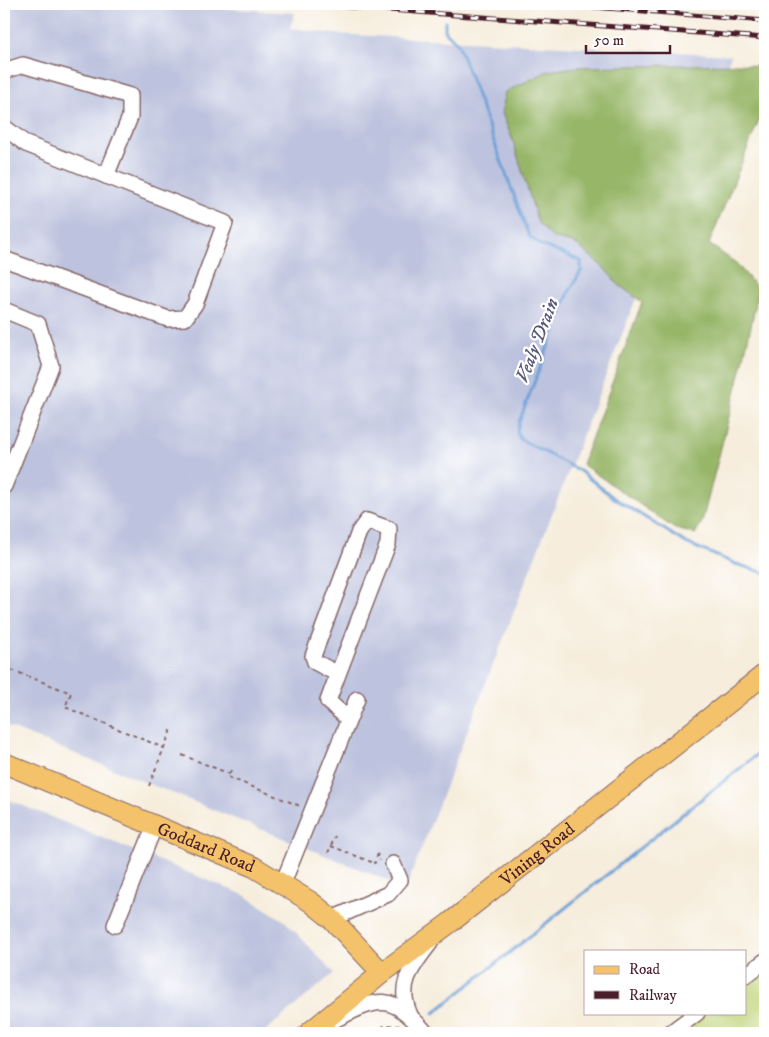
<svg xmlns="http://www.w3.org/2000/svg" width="769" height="1037" font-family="'IM FELL DW Pica',serif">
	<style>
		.industrial { fill: #bdc3de }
		.green { fill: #bfd478; stroke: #847a52 }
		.forest { fill: #97b668; stroke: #706a4a }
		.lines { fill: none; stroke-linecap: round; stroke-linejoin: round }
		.stream { stroke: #699ed6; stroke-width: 3 }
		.minor-casing { stroke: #866769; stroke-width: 18 }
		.major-casing { stroke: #866769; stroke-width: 22 }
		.path { stroke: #866769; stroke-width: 2; stroke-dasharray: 4 4; stroke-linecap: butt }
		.minor { stroke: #fff; stroke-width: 15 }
		.major { stroke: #f3c26a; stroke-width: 20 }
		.rail-casing { stroke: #4a1f2b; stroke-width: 5 }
		.rail { stroke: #fff; stroke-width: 3; stroke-dasharray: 9; stroke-linecap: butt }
		.labels { text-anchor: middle; stroke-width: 4.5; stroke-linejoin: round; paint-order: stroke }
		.street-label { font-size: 18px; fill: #4a1f2b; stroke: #fff }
		.water-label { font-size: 19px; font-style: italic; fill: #585878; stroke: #fff }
	</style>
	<rect width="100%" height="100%" fill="#fff"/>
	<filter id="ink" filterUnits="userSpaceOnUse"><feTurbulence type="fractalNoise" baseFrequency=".02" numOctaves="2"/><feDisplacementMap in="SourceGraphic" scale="10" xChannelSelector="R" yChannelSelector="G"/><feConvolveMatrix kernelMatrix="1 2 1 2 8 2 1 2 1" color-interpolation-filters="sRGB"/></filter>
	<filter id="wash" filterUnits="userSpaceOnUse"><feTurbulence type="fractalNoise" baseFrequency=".0096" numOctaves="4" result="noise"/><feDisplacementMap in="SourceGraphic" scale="20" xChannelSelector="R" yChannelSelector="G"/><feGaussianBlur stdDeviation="1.12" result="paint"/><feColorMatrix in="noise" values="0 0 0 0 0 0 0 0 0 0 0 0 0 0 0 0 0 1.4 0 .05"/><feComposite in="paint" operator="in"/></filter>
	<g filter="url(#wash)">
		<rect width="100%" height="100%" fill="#f6eddc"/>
		<!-- industrial -->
		<g class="industrial">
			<polygon points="4,4 164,4 295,13 290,28 335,34 731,55 406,888 4,725"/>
			<polygon points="4,798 244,895 286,922 334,973 263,1033 4,1033"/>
		</g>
		<!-- green -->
		<polygon class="green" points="765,964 765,1033 697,1033 691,1022 702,1013 745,1013 745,980"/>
		<!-- forest -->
		<polygon class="forest" points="740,64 765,67 765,105 709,244 736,263 759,290 742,366 702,522 695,534 675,529 582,464 642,302 619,285 603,267 576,244 553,238 538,223 513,141 502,113 505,92 548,71 577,67"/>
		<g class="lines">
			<!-- stream -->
			<g class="stream">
				<polyline points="445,22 445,31 458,44 529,236 541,245 581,261 581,271 569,292 519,422 517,432 520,439 580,471 614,498 686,543 736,564 765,573"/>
				<polyline points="434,1013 765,748"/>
			</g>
		</g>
	</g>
	<g filter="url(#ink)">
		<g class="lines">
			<defs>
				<g id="minor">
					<polyline points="4,71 23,65 130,96 130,117 106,176"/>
					<polyline points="4,127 26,144 225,223 195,304 185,318 168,319 4,259"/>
					<polyline points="4,310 38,324 51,366 4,486"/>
					<polyline points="338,674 315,662 313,656 359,532 367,521 389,529 388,544 338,674 328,701 348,719"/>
					<polyline points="283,883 357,699"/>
					<polyline points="332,919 388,894 400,880 393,864"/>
					<polyline points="115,925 155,825"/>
					<polyline points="745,976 765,961"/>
					<path d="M 410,1015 C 396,984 412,967 430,943"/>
					<path d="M 334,1020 C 380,997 390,992 426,1033"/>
					<polyline points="670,1033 697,1013"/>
				</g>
				<g id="major">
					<path id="s1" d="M 4,763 L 254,867 L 311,902 L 332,919 L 382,973"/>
					<path id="s2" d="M 309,1033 L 382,973 L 451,922 L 765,674"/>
				</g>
			</defs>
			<!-- minor casing -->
			<use href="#minor" class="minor-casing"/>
			<!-- major casing -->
			<use href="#major" class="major-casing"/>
			<!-- path -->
			<g class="path">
				<polyline points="4,667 71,693 65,707 164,748"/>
				<polyline points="182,755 230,774"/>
				<polyline points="231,770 228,777 300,806"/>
				<polyline points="149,786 171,730"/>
				<polyline points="331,846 374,863"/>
				<polyline points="328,853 335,836"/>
				<polyline points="378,854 374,863 380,860"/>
				<polyline points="375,1033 385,1025 401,1026"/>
			</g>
			<!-- minor -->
			<use href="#minor" class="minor"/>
			<!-- major -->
			<use href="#major" class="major"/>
			<defs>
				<g id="rail">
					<polyline points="309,4 765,38"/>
					<polyline points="558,4 765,21"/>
				</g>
			</defs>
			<!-- rail casing -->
			<use href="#rail" class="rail-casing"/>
			<!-- rail -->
			<use href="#rail" class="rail"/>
		</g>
	</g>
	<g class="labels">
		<!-- street labels -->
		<g class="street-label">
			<text dy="6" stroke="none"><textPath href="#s1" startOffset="219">Goddard Road</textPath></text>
			<text dy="6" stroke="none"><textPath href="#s2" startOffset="290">Vining Road</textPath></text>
		</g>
		<!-- water labels -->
		<g class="water-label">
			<text transform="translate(536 340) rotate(-69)" y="7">Vealy Drain</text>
		</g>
	</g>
	<!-- margin -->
	<rect width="769" height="1037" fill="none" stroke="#fff" stroke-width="20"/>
	<!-- legend -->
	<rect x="584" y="950" width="162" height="65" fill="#ffffff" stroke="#b7a5aa"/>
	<rect x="594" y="966" width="25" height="8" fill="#f3c26a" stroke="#b7a5aa"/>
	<text x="629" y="974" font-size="15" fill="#4a1f2b">Road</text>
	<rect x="594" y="991" width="25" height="8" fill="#4a1f2b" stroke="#b7a5aa"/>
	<text x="629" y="1000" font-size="15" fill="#4a1f2b">Railway</text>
	<!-- scale -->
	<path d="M586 45v8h84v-8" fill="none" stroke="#4a1f2b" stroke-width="2.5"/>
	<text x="594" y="45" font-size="15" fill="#4a1f2b" stroke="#ffffff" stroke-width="4" paint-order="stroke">50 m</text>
</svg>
